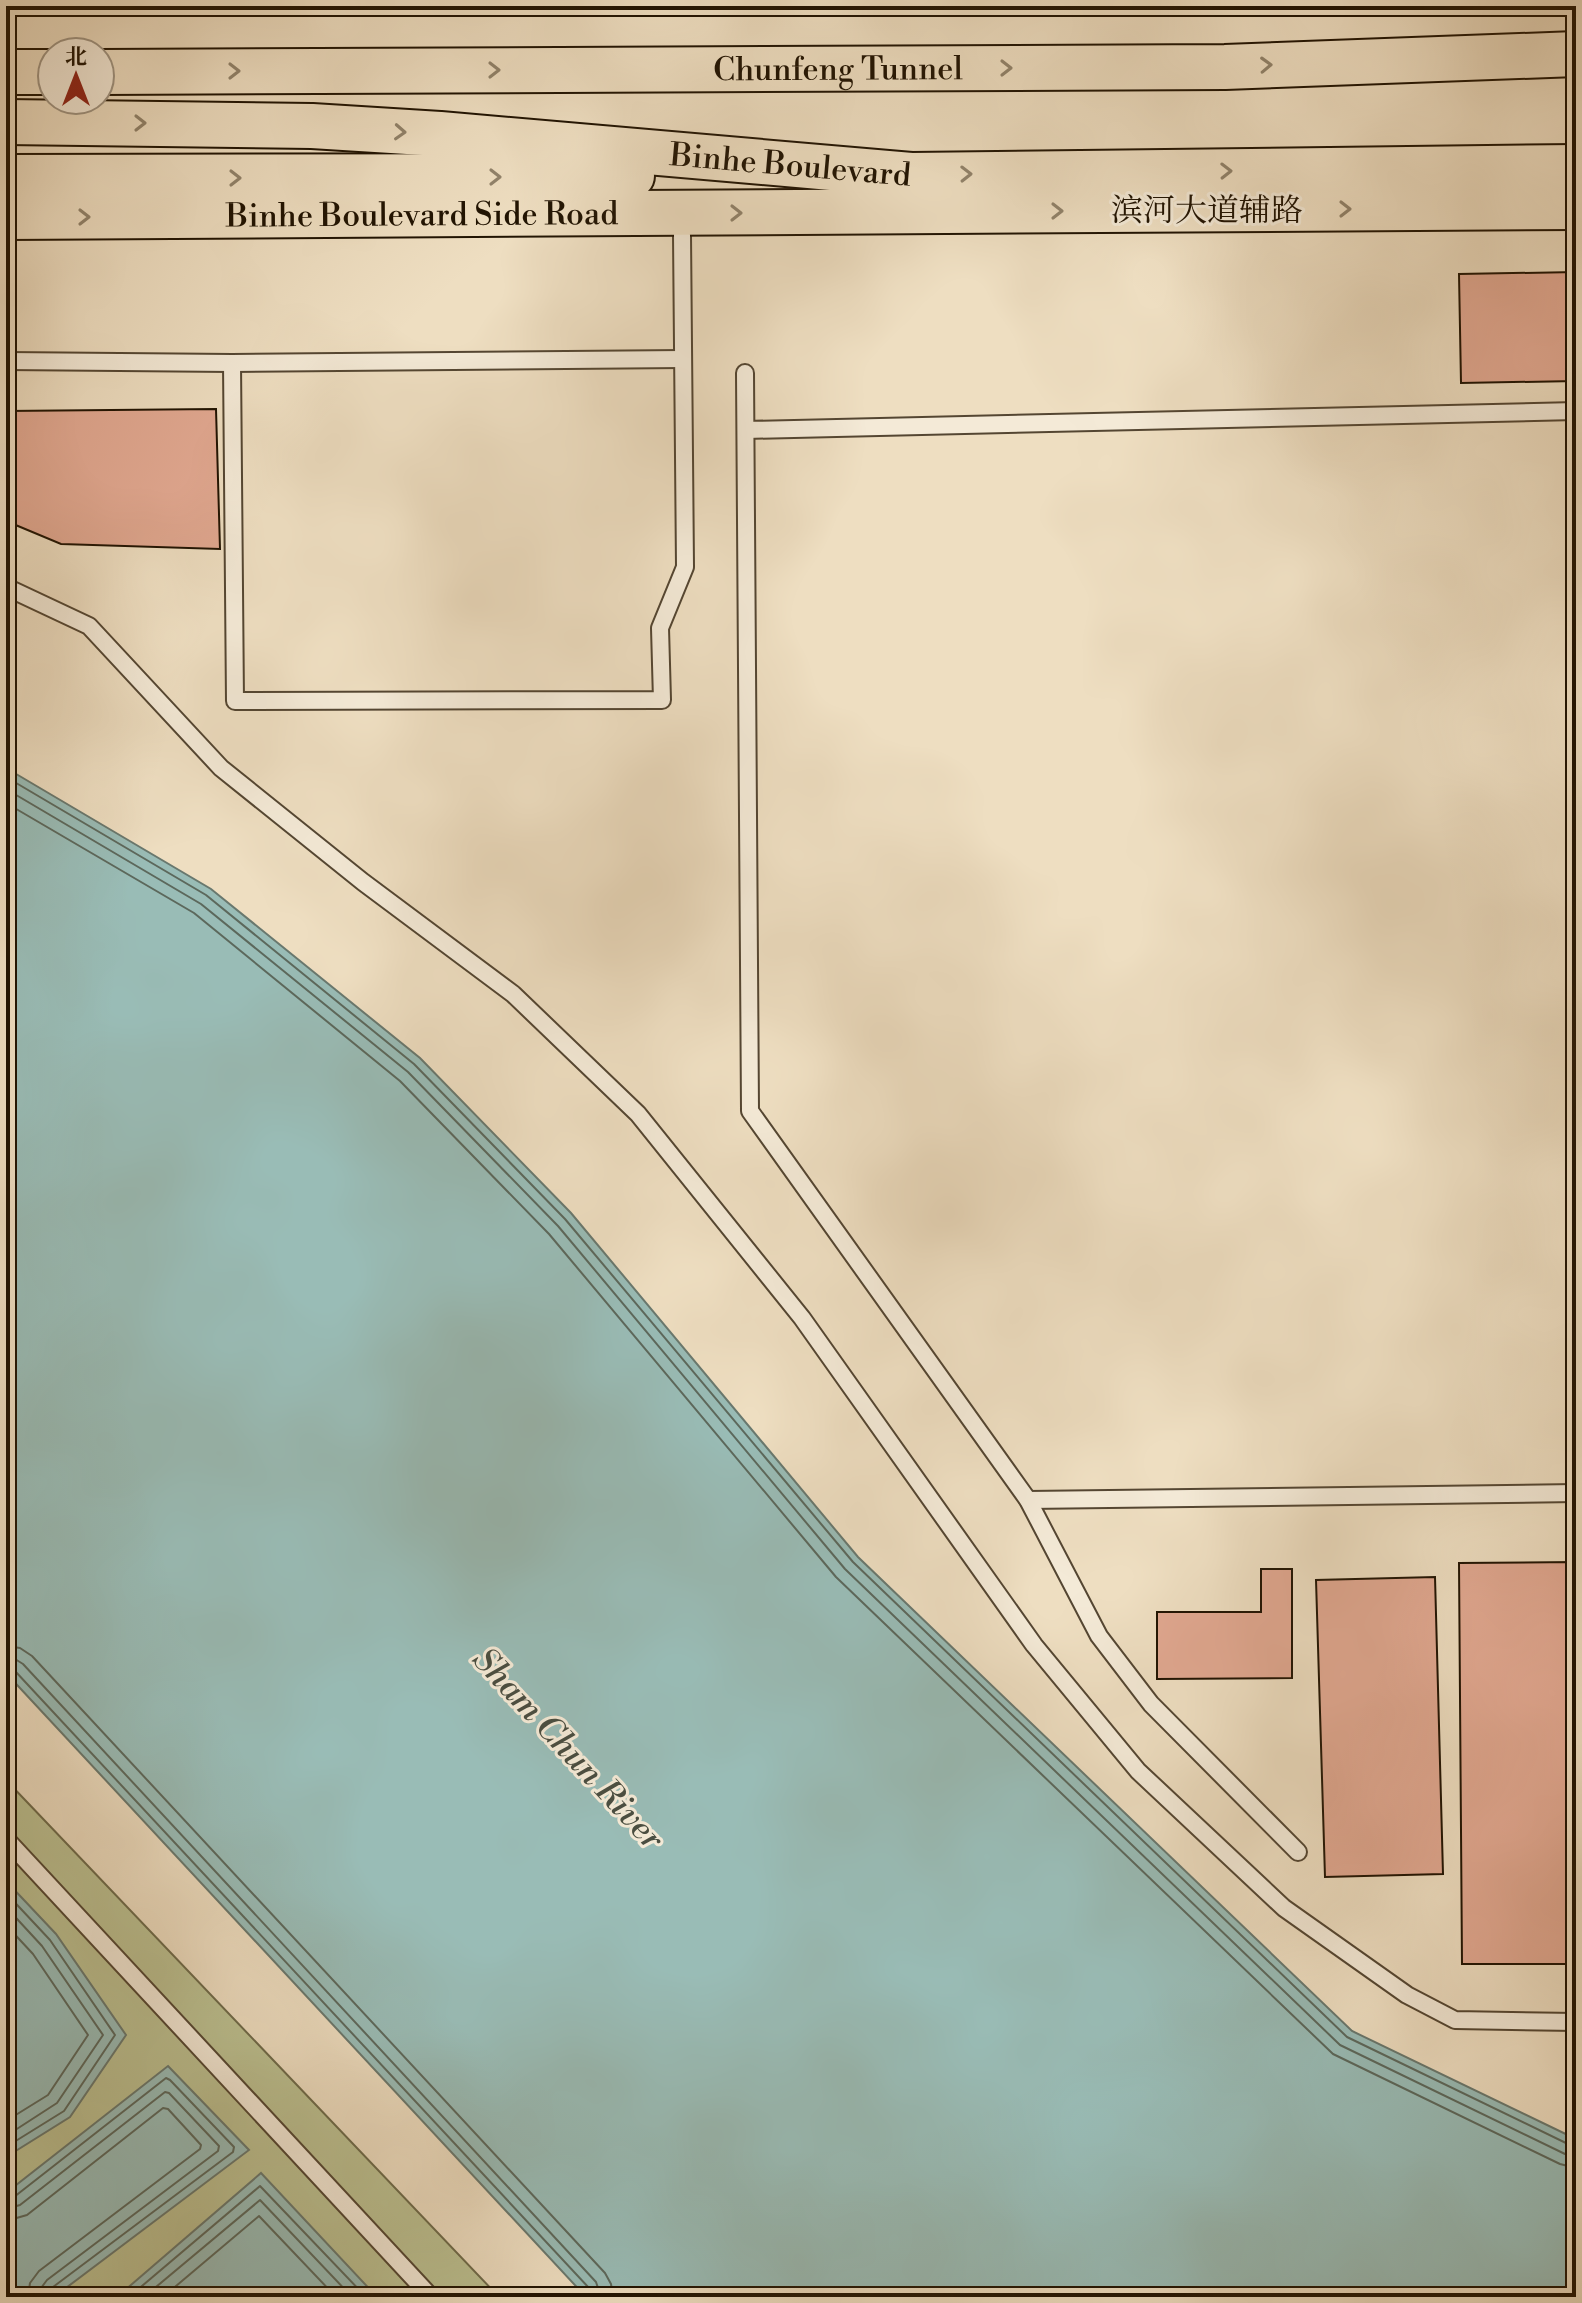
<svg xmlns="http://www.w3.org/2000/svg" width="1582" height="2303" font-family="'Libre Bodoni','Noto Serif SC',serif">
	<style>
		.green { fill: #bbc091; stroke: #6e6a4a; stroke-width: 2 }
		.water { fill: #99bcb6; stroke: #69786e; stroke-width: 2 }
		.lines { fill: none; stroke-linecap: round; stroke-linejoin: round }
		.shore { stroke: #5c685c; stroke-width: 2 }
		.building { fill: #e1a891; stroke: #201302; stroke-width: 2 }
		.service-casing { stroke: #544632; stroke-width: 20 }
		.primary-casing { stroke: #201302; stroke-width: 48 }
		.trunk-casing { stroke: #201302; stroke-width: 48 }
		.service { stroke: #f4ead7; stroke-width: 16 }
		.primary { stroke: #eedec1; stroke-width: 44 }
		.trunk { stroke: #eedec1; stroke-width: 44 }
		.oneway { stroke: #91836b }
		.labels { text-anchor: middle; stroke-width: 6; stroke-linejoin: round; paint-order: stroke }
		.street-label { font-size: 32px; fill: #201302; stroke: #f4ead7 }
		.water-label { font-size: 34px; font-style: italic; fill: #4a4e41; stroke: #f4ead7 }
	</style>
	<rect width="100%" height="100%" fill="#eedec1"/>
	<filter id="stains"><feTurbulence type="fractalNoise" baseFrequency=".0025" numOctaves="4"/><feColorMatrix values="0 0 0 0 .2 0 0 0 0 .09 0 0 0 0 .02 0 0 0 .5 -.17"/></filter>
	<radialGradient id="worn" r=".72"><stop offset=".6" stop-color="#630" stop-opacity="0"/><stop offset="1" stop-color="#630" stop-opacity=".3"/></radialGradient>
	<!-- green -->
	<polygon class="green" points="6,1780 499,2297 6,2297"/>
	<!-- water -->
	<g class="water">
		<polygon points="6,768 211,889 420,1058 571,1213 858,1557 1352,2031 1576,2139 1576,2297 586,2297 6,1673"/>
		<polygon points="6,1881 56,1934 126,2035 70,2117 6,2157"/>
		<polygon points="168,2066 249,2150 54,2297 6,2297 6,2193"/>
		<polygon points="261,2173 377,2297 117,2297"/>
	</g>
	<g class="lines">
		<!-- shore -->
		<g class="shore">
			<polyline points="6,777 206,895 414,1064 565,1219 853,1562 1347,2037 1570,2145 1576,2145"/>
			<polyline points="6,789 201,904 408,1072 558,1226 845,1569 1340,2045 1565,2154 1576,2156"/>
			<polyline points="6,803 194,913 400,1081 549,1234 836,1577 1333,2054 1560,2164 1576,2168"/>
			<polyline points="6,1646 20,1648 32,1656 605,2273 611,2284 613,2297"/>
			<polyline points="6,1658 15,1659 23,1664 596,2282 601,2297"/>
			<polyline points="6,1668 15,1671 589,2288 591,2297"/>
			<polyline points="6,1893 50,1940 115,2035 64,2111 6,2147"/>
			<polyline points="6,1907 42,1946 103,2035 57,2103 6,2136"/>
			<polyline points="6,1925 33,1954 88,2035 48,2095 6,2121"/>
			<polyline points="6,2199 14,2197 166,2078 170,2080 234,2147 233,2152 53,2287 50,2297"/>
			<polyline points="6,2209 20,2205 165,2092 169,2093 219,2146 218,2151 47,2280 41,2288 40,2297"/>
			<polyline points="6,2221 27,2215 163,2108 168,2109 201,2145 200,2149 39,2271 30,2283 28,2297"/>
			<polyline points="129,2297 260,2186 366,2297"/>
			<polyline points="144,2297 260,2200 352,2297"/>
			<polyline points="163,2297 259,2216 336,2297"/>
		</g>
	</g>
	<!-- building -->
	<g class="building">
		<polygon points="1576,272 1576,381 1461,383 1459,274"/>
		<polygon points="216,409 220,549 61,544 6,521 6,411"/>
		<polygon points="1576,1562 1576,1964 1462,1964 1459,1563"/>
		<polygon points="1261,1569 1292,1569 1292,1678 1157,1679 1157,1612 1261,1612"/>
		<polygon points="1435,1577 1443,1874 1325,1877 1316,1580"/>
	</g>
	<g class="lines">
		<defs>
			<g id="service">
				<polyline points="6,361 232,363 683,359"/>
				<polyline points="232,363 235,701 662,700 660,628 685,567 682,235"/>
				<polyline points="745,373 750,1111 1028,1500 1099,1636 1151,1704 1298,1852"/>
				<polyline points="746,430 1576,411"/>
				<polyline points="6,587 89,626 221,768 363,882 513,994 638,1114 802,1318 1034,1645 1138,1771 1284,1908 1407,1995 1455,2020 1576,2022"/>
				<polyline points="1028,1500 1576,1493"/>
				<polyline points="6,1839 431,2297"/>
			</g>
			<g id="primary">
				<path id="s1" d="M 6,217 L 1576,207"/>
			</g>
			<g id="trunk">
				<polyline points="6,72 52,72"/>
				<path id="s2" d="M 100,72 L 1225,67 L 1576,54"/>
				<path id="s3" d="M 6,122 L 312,126 L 440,134 L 911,175 L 1576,167"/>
				<polyline points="6,177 632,176"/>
			</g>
		</defs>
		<!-- service casing -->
		<use href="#service" class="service-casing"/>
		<!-- primary casing -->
		<use href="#primary" class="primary-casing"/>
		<!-- trunk casing -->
		<use href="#trunk" class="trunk-casing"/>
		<!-- service -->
		<use href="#service" class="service"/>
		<!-- primary -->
		<use href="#primary" class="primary"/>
		<!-- trunk -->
		<use href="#trunk" class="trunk"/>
	</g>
	<!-- one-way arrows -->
	<defs><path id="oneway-chevron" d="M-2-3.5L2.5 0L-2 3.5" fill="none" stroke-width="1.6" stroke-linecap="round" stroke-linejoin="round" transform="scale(2)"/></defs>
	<g class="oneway">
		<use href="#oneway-chevron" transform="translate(1266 65) rotate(-2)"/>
		<use href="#oneway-chevron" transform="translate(1006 68)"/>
		<use href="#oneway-chevron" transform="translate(494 70)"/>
		<use href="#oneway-chevron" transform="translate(234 71)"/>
		<use href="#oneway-chevron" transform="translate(140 123)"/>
		<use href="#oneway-chevron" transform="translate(400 132) rotate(3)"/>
		<use href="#oneway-chevron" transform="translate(1226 171) rotate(-1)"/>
		<use href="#oneway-chevron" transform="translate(966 174) rotate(-1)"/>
		<use href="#oneway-chevron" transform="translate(495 177)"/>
		<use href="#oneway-chevron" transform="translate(235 178)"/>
		<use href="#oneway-chevron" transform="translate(1345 209)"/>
		<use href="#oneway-chevron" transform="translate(1057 211)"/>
		<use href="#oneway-chevron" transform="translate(736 213)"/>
		<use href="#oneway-chevron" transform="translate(84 217)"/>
	</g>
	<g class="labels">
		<!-- street labels -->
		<g class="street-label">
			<text dy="11" stroke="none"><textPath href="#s2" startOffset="738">Chunfeng Tunnel</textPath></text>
			<text dy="11" stroke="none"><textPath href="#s3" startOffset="786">Binhe Boulevard</textPath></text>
			<text x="1207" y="221">滨河大道辅路</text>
			<text dy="11" stroke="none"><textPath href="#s1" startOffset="416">Binhe Boulevard Side Road</textPath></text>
		</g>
		<!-- water labels -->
		<g class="water-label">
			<text transform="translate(569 1748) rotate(47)" y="12">Sham Chun River</text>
		</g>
	</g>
	<!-- margin -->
	<rect width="1582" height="2303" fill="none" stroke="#eedec1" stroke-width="32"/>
	<rect x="8" y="8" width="1566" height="2287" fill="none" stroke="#201302" stroke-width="4"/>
	<rect x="16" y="16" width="1550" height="2271" fill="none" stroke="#201302" stroke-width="2"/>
	<!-- north arrow -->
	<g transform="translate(76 76)"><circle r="38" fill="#f4ead7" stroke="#9f9482" stroke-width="2"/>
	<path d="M0-6L14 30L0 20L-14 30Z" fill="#8f2418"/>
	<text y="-12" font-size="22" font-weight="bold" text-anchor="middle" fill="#201302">北</text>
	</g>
	<rect width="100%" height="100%" filter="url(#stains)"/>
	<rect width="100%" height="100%" fill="url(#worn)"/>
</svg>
